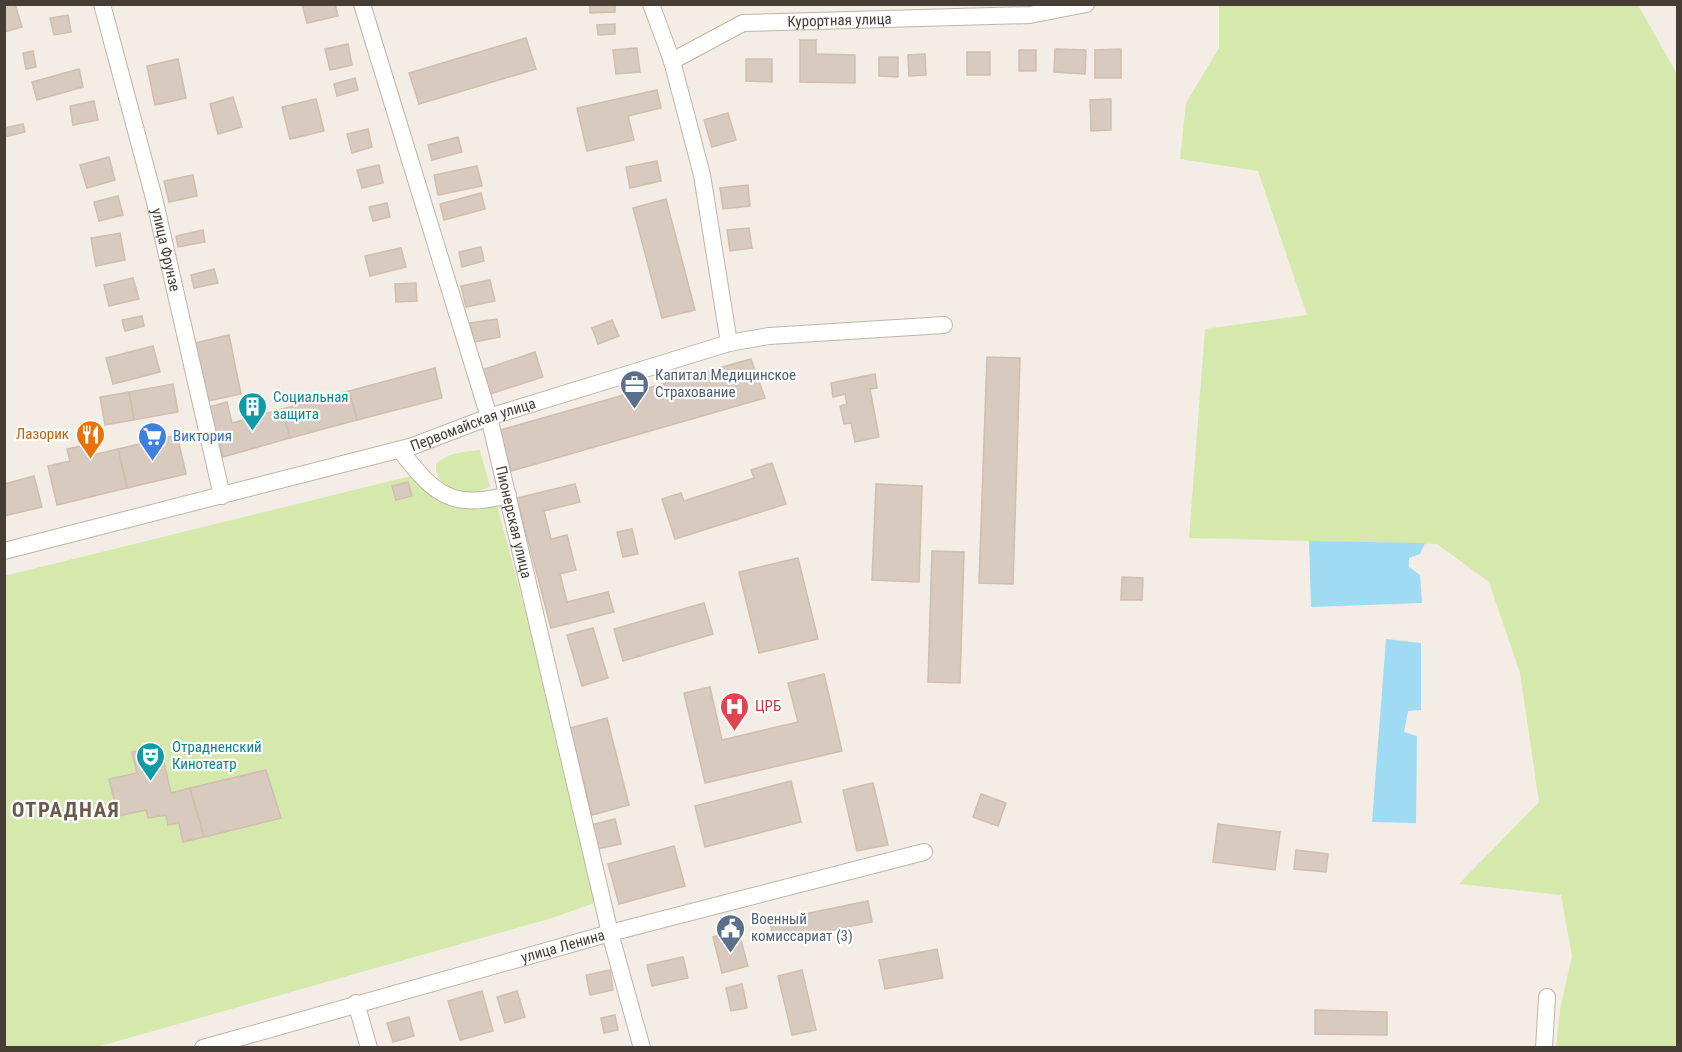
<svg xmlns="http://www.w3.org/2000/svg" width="1682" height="1052" font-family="'Roboto Condensed',sans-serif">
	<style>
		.green { fill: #d6e9ad }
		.water { fill: #9fdbf3 }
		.building { fill: #d8cabe; stroke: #d0beae; stroke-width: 1.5 }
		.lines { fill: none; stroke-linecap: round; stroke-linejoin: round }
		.minor-casing { stroke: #bfb4a8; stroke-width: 18 }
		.minor { stroke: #fff; stroke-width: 16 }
		.labels { text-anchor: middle; stroke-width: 4.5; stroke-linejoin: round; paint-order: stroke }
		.street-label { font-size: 15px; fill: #463d35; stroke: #fff }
		.service-label { font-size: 15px; fill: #4e5e75; stroke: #fff; text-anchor: start }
		.culture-label { font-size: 15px; fill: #0d838f; stroke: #fff; text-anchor: start }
		.food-label { font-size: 15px; fill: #c56008; stroke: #fff; text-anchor: end }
		.shop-label { font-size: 15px; fill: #366cbe; stroke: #fff; text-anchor: start }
		.health-label { font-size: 15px; fill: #be3a42; stroke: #fff; text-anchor: start }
		.district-label { font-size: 21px; font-weight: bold; letter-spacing: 1.5px; fill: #695a4c; stroke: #fff }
	</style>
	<rect width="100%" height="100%" fill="#f3ede6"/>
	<!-- green -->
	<g class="green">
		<polygon points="1219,5 1638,5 1677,74 1677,1047 1556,1047 1560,1009 1572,956 1561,895 1459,884 1539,802 1520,673 1489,582 1437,544 1189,538 1205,329 1307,315 1258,171 1180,159 1186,103 1219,48"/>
		<path d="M 480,450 L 490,487 L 469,494 L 443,486 L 436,471 L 436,464 C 449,452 463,452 480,450 Z"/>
		<polygon points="419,474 435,487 495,498 603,900 549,919 97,1047 5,1047 4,576"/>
	</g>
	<!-- water -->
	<g class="water">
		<polygon points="1309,541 1425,543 1420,554 1409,558 1409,567 1420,575 1422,603 1311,607"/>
		<polygon points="1386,639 1421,643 1421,710 1408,711 1404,732 1417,736 1416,823 1372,822"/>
	</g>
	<!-- building -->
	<g class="building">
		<polygon points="4,4 15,4 22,27 4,32"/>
		<polygon points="302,4 335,4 338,16 307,23"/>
		<polygon points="590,4 615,4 615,12 590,13"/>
		<polygon points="68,15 71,32 54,35 50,18"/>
		<polygon points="615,24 615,34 598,35 597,25"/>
		<polygon points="526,38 536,69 419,104 409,73"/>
		<polygon points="800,40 816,40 816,54 855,55 855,83 800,82"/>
		<polygon points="348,44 352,65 330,70 325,49"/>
		<polygon points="637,48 640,72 616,74 613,50"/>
		<polygon points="1055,49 1086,50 1085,74 1054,72"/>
		<polygon points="1121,49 1121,78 1095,78 1095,50"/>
		<rect x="1019" y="50" width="17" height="21"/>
		<polygon points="33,51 36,67 26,69 23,53"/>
		<rect x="967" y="52" width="23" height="23"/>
		<polygon points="925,54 926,75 909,76 908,55"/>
		<polygon points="879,57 898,57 898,77 879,76"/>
		<polygon points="178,59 186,98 155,105 147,66"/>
		<polygon points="746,59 772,59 772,82 746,81"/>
		<polygon points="79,69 83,87 37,100 32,82"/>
		<polygon points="355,78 358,90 337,96 334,84"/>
		<polygon points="657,90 661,108 628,116 634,140 587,151 577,108"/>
		<polygon points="233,97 242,127 218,134 210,104"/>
		<polygon points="316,99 324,131 290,139 282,107"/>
		<polygon points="1111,99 1111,130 1091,131 1090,100"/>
		<polygon points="94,101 98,120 73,125 70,106"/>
		<polygon points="728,113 736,140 712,147 704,120"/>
		<polygon points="23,124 25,132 4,137 4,128"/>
		<polygon points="368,129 372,147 352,153 347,134"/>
		<polygon points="458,137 462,152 432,160 428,145"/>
		<polygon points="109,157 115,180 87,188 80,165"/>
		<polygon points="657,161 661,181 630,188 626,167"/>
		<polygon points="379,165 383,183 362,188 357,170"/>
		<polygon points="477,166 482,186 438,195 434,175"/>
		<polygon points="193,175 197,196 169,202 164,181"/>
		<polygon points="748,185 750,206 723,209 720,188"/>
		<polygon points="481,193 485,209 444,220 440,204"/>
		<polygon points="118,196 123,215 99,221 94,202"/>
		<polygon points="666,199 695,310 662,318 633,208"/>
		<polygon points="387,203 390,217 373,221 369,207"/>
		<polygon points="749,228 752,248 730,251 727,230"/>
		<polygon points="203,230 205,242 178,247 176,236"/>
		<polygon points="120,233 125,260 96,266 91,238"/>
		<polygon points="481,247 484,261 462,267 459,252"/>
		<polygon points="401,248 406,267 370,276 365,256"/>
		<polygon points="214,269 218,283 194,288 191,275"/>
		<polygon points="133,278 139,299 109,306 104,285"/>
		<polygon points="490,280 495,301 466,307 461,286"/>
		<polygon points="416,283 417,301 396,302 395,284"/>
		<polygon points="142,316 144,326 125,331 122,320"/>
		<polygon points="497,319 500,337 474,342 470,323"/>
		<polygon points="612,320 619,336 598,344 592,328"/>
		<polygon points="229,335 241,394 208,401 195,343"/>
		<polygon points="153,346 160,372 113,384 106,358"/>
		<polygon points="535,352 543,377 490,394 482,370"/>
		<polygon points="987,357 1020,358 1013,584 979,583"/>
		<polygon points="751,359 765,398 511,471 500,430"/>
		<polygon points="435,368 442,398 357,420 349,391"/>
		<polygon points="875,374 877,388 870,389 879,437 855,442 851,423 844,424 840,406 847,404 845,394 833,397 831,383"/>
		<polygon points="173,384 178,412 134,420 129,392"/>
		<polygon points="349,391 357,420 290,438 282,409"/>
		<polygon points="129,392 134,420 105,425 100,397"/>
		<polygon points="227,402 232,423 282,409 290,438 223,457 209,407"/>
		<polygon points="177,435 186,474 127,488 118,449"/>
		<polygon points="90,444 93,455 118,449 127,488 57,505 48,466 70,461 67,449"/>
		<polygon points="772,463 786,504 675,539 662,499 681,493 684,501 754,478 751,470"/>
		<polygon points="34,476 42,507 4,516 4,484"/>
		<polygon points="408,482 412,496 396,500 392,486"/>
		<polygon points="575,484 580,502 544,511 551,539 567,535 576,570 560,574 567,602 608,592 614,612 551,628 517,498"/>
		<polygon points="876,484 922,486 919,582 872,580"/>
		<polygon points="632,529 638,554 623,557 617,532"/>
		<polygon points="932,551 964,552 960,683 928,682"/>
		<polygon points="798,558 818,639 759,653 739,572"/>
		<polygon points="1122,577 1143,578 1142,600 1121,600"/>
		<polygon points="704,603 713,634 623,661 614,629"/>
		<polygon points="593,628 608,678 582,686 567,635"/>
		<polygon points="824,674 842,751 705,783 684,693 710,687 722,740 798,722 788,683"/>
		<polygon points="607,718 629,805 592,815 570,728"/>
		<polygon points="160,746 171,793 190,788 204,837 183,842 179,823 168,825 166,815 148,818 146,810 118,816 109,779 137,773 132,752"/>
		<polygon points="266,770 281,818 204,837 190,788"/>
		<polygon points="791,781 801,822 705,847 695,806"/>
		<polygon points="873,783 888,845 857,851 843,790"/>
		<polygon points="981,794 1006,803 998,826 973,817"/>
		<polygon points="615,819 621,844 597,849 591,825"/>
		<polygon points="1218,824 1280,832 1275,870 1213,862"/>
		<polygon points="674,846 685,886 619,904 608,864"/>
		<polygon points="1296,850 1328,854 1326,872 1294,869"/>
		<polygon points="868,901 872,922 774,942 770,921"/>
		<polygon points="738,930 748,966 722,973 713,937"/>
		<polygon points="937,949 943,978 885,989 879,960"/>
		<polygon points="683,957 688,978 652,986 647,965"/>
		<polygon points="610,970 613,990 590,995 586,975"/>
		<polygon points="802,970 816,1030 792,1035 778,976"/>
		<polygon points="742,984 747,1008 731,1011 726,988"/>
		<polygon points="482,991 493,1031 460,1040 448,1001"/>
		<polygon points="517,991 525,1017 505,1023 497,997"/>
		<polygon points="1315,1010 1387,1012 1387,1035 1315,1034"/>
		<polygon points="615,1015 618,1030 604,1033 601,1018"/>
		<polygon points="409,1017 414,1036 393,1042 387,1023"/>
	</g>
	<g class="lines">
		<defs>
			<g id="minor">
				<path id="s1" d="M 102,4 L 154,198 L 222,496"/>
				<path id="s2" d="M 362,4 L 489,417 L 610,933 L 642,1048"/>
				<polyline points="651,4 672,61 702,175 729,343"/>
				<path id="s3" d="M 672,61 L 743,23 L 1030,15 L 1086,4"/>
				<path d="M 400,450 C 434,494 451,510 508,495"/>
				<path id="s4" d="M 4,551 L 413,446 L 489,417 L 729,343 L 769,336 L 944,325"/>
				<polyline points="356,1003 369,1048"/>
				<path id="s5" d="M 203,1048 L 610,933 L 924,852"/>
				<polyline points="1544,1048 1547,997"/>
			</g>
		</defs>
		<!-- minor casing -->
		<use href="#minor" class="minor-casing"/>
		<!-- minor -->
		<use href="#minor" class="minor"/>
	</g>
	<!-- icons -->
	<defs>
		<symbol id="office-pin" viewBox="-11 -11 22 30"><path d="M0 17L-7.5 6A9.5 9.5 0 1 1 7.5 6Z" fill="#5c6f8a" stroke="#fff"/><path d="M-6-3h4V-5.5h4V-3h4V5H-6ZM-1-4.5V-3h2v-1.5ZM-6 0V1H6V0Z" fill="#fff"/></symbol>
		<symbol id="building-pin" viewBox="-11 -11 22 30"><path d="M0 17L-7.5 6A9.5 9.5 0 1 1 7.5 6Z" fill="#0f9aa8" stroke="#fff"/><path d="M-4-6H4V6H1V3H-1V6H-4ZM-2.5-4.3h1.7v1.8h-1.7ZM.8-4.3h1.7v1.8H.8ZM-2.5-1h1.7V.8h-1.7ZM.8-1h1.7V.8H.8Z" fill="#fff"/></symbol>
		<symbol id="restaurant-pin" viewBox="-11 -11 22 30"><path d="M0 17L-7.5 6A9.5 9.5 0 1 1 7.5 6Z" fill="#e8710a" stroke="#fff"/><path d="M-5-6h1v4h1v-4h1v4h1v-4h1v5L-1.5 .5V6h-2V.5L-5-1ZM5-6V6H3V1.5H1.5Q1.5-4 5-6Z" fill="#fff"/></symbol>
		<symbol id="supermarket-pin" viewBox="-11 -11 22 30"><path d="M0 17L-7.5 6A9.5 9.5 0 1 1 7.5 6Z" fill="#3f7fe0" stroke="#fff"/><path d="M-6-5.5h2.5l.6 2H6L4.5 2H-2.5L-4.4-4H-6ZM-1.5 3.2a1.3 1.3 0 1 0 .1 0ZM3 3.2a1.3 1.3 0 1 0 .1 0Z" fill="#fff"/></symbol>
		<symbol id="hospital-pin" viewBox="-11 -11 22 30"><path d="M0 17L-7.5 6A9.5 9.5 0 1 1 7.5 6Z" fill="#e0444e" stroke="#fff"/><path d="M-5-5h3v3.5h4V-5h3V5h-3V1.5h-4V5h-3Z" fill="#fff"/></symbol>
		<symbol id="theatre-pin" viewBox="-11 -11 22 30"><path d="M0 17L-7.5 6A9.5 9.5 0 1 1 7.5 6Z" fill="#0f9aa8" stroke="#fff"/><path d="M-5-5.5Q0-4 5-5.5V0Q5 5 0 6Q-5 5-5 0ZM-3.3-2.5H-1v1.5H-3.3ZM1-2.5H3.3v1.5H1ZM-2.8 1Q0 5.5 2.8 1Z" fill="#fff"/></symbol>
		<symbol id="civic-pin" viewBox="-11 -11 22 30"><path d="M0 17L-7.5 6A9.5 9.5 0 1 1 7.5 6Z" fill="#5c6f8a" stroke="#fff"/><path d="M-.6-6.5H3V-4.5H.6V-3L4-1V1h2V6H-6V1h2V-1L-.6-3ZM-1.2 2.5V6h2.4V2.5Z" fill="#fff"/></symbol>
	</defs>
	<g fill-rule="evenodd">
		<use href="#office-pin" x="618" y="368" width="33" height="45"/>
		<use href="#building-pin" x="236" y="390" width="33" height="45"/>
		<use href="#restaurant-pin" x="74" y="418" width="33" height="45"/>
		<use href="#supermarket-pin" x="136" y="420" width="33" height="45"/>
		<use href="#hospital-pin" x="718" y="690" width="33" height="45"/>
		<use href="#theatre-pin" x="134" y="740" width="33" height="45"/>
		<use href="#civic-pin" x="714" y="912" width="33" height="45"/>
	</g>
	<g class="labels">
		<!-- street labels -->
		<g class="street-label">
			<text dy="5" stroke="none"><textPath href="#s3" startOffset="177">Курортная улица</textPath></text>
			<text dy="5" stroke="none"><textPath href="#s1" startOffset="254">улица Фрунзе</textPath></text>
			<text dy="5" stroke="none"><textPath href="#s4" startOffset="486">Первомайская улица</textPath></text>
			<text dy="5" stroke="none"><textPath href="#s2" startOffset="540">Пионерская улица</textPath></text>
			<text dy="5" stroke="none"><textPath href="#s5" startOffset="374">улица Ленина</textPath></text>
		</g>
		<!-- service labels -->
		<g class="service-label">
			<text x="655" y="380">Капитал Медицинское<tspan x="655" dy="17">Страхование</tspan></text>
			<text x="751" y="924">Военный<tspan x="751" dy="17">комиссариат (3)</tspan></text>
		</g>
		<!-- culture labels -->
		<g class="culture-label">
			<text x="273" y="402">Социальная<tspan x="273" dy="17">защита</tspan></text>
			<text x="172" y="752">Отрадненский<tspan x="172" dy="17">Кинотеатр</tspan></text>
		</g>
		<!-- food labels -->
		<g class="food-label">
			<text x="69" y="439">Лазорик</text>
		</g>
		<!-- shop labels -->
		<g class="shop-label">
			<text x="173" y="441">Виктория</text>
		</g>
		<!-- health labels -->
		<g class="health-label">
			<text x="755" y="711">ЦРБ</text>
		</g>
		<!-- district labels -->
		<g class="district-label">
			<text x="66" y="817">ОТРАДНАЯ</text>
		</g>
	</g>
	<!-- border -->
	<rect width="1682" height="1052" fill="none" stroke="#463d35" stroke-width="12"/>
</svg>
